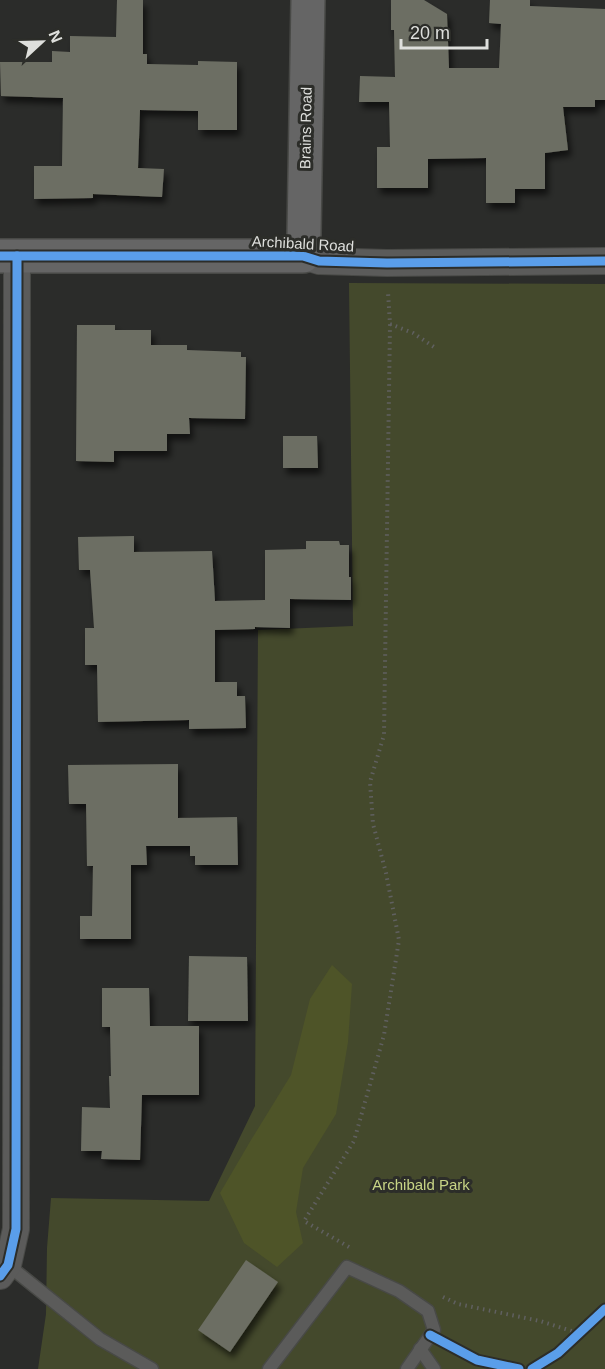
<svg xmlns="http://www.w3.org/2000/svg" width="605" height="1369" font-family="Helvetica,sans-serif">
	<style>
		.green { fill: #44492c }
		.forest { fill: #4e5428 }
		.building { fill: #6c6e63; filter: url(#shadow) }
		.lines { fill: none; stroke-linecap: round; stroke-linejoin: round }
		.lane-casing { stroke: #484946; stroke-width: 15 }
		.street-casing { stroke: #484946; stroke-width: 28 }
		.secondary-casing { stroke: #484946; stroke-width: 36 }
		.path { stroke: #606060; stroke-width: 4; stroke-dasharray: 1.5 4.5; stroke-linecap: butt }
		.lane { stroke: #5b5b5a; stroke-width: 12 }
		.street { stroke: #5b5b5a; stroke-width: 26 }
		.secondary { stroke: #656565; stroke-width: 33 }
		.cycleway-casing { stroke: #2c2d29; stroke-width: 13 }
		.cycleway { stroke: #5a9eea; stroke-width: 9 }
		.labels { text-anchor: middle; stroke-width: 6; stroke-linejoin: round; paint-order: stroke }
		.street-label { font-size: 15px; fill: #dedfdc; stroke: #2c2d29 }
		.park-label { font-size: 15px; fill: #c7d485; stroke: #2c2d29 }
	</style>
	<defs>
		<filter id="shadow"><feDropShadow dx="3.5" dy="6" stdDeviation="3" flood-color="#0009"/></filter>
	</defs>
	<rect width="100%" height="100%" fill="#2b2c2a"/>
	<!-- green -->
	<polygon class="green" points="349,283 605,284 605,1369 38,1369 46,1314 47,1248 51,1198 209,1201 255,1106 258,630 353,626"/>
	<!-- forest -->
	<polygon class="forest" points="332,965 352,984 348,1042 336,1114 303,1168 296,1212 303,1243 277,1267 244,1243 220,1193 251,1140 291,1075 310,999"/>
	<!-- building -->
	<g class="building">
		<polygon points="117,0 143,0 143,54 147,54 147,64 198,65 198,61 237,62 237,130 198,130 198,111 140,110 138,168 164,169 162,197 93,194 93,198 34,199 34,166 62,166 63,98 1,96 0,62 52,62 52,51 70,52 70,36 116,37"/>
		<polygon points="391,0 424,0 447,14 449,68 499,68 501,24 489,23 490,0 530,0 530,6 605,9 605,100 595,100 595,107 563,107 568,150 545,153 545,189 515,189 515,203 486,203 486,158 428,159 428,188 377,188 377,147 390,147 389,102 359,102 360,76 395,77 394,30 391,30"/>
		<polygon points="77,325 115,325 115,330 151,330 151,345 187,345 187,350 241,352 241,357 246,357 245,419 189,418 190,434 167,434 167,451 114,451 114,462 76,461"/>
		<polygon points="283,436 317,436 318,468 283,468"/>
		<polygon points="134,536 134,552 212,551 215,601 265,600 265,550 306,549 306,541 339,541 340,545 349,545 349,577 351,577 351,600 290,599 290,628 255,627 255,629 215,630 215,682 237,682 237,696 245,696 246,728 189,729 189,720 98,722 97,665 85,665 85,628 94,628 90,570 79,570 78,537"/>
		<polygon points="178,764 178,818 237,817 238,865 195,865 195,856 190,856 190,846 146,846 147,865 131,865 131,939 80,939 80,916 92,916 93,866 87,866 86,804 69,804 68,765"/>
		<polygon points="189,956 247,957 248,1021 188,1021"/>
		<polygon points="102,988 149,988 150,1026 199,1026 199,1095 142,1095 140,1160 101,1159 102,1151 81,1151 82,1107 110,1108 109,1076 111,1076 110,1027 102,1027"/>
		<polygon points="246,1260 278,1282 230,1352 198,1330"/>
	</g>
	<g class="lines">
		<defs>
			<g id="lane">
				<polyline points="8,1265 100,1339 152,1369"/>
				<polyline points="420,1349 434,1369"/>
				<polyline points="269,1369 347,1267 399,1291 428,1311 434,1330 407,1369"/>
			</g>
			<g id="street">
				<polyline points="303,256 319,261 387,263 605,261"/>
				<polyline points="0,1276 8,1265 16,1229 17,256"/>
			</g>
			<polyline id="secondary" points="0,256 303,256 304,234 308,0"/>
		</defs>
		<!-- lane casing -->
		<use href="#lane" class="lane-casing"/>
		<!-- street casing -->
		<use href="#street" class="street-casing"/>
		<!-- secondary casing -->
		<use href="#secondary" class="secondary-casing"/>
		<!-- path -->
		<g class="path">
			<polyline points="390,324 413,333 434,347"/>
			<polyline points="349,1247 304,1221 354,1141 384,1035 399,940 386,873 373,824 370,782 384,735 390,324 388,292"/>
			<polyline points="443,1297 458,1304 540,1321 578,1333"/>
			<polyline points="469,1356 477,1360 519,1369"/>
			<polyline points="532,1369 558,1353 605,1309"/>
		</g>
		<!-- lane -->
		<use href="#lane" class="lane"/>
		<!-- street -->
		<use href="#street" class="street"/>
		<!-- secondary -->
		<use href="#secondary" class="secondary"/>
		<defs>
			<g id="cycleway">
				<polyline points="0,256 303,256 319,261 387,263 605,261"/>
				<polyline points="0,1276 8,1265 16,1229 17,256"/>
				<polyline points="430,1335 477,1360 519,1369"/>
				<polyline points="532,1369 558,1353 605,1309"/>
			</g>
		</defs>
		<!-- cycleway casing -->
		<use href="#cycleway" class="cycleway-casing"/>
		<!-- cycleway -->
		<use href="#cycleway" class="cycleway"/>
	</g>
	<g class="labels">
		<!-- street labels -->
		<g class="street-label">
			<text transform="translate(306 128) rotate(-89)" y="5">Brains Road</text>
			<text transform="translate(303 244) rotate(3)" y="5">Archibald Road</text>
		</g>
		<!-- park labels -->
		<g class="park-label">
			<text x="421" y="1190">Archibald Park</text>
		</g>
	</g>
	<!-- north arrow -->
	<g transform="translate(42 42) rotate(68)" stroke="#2c2d29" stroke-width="4.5" paint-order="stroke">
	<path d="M0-4.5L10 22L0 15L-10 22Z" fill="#dedfdc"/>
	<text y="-9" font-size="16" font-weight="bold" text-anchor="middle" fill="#dedfdc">N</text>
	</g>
	<!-- scale -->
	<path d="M401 39v9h86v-9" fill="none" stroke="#dedfdc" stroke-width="3"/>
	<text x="410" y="39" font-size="18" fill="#dedfdc" stroke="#2c2d29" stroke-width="4.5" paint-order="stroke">20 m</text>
</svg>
